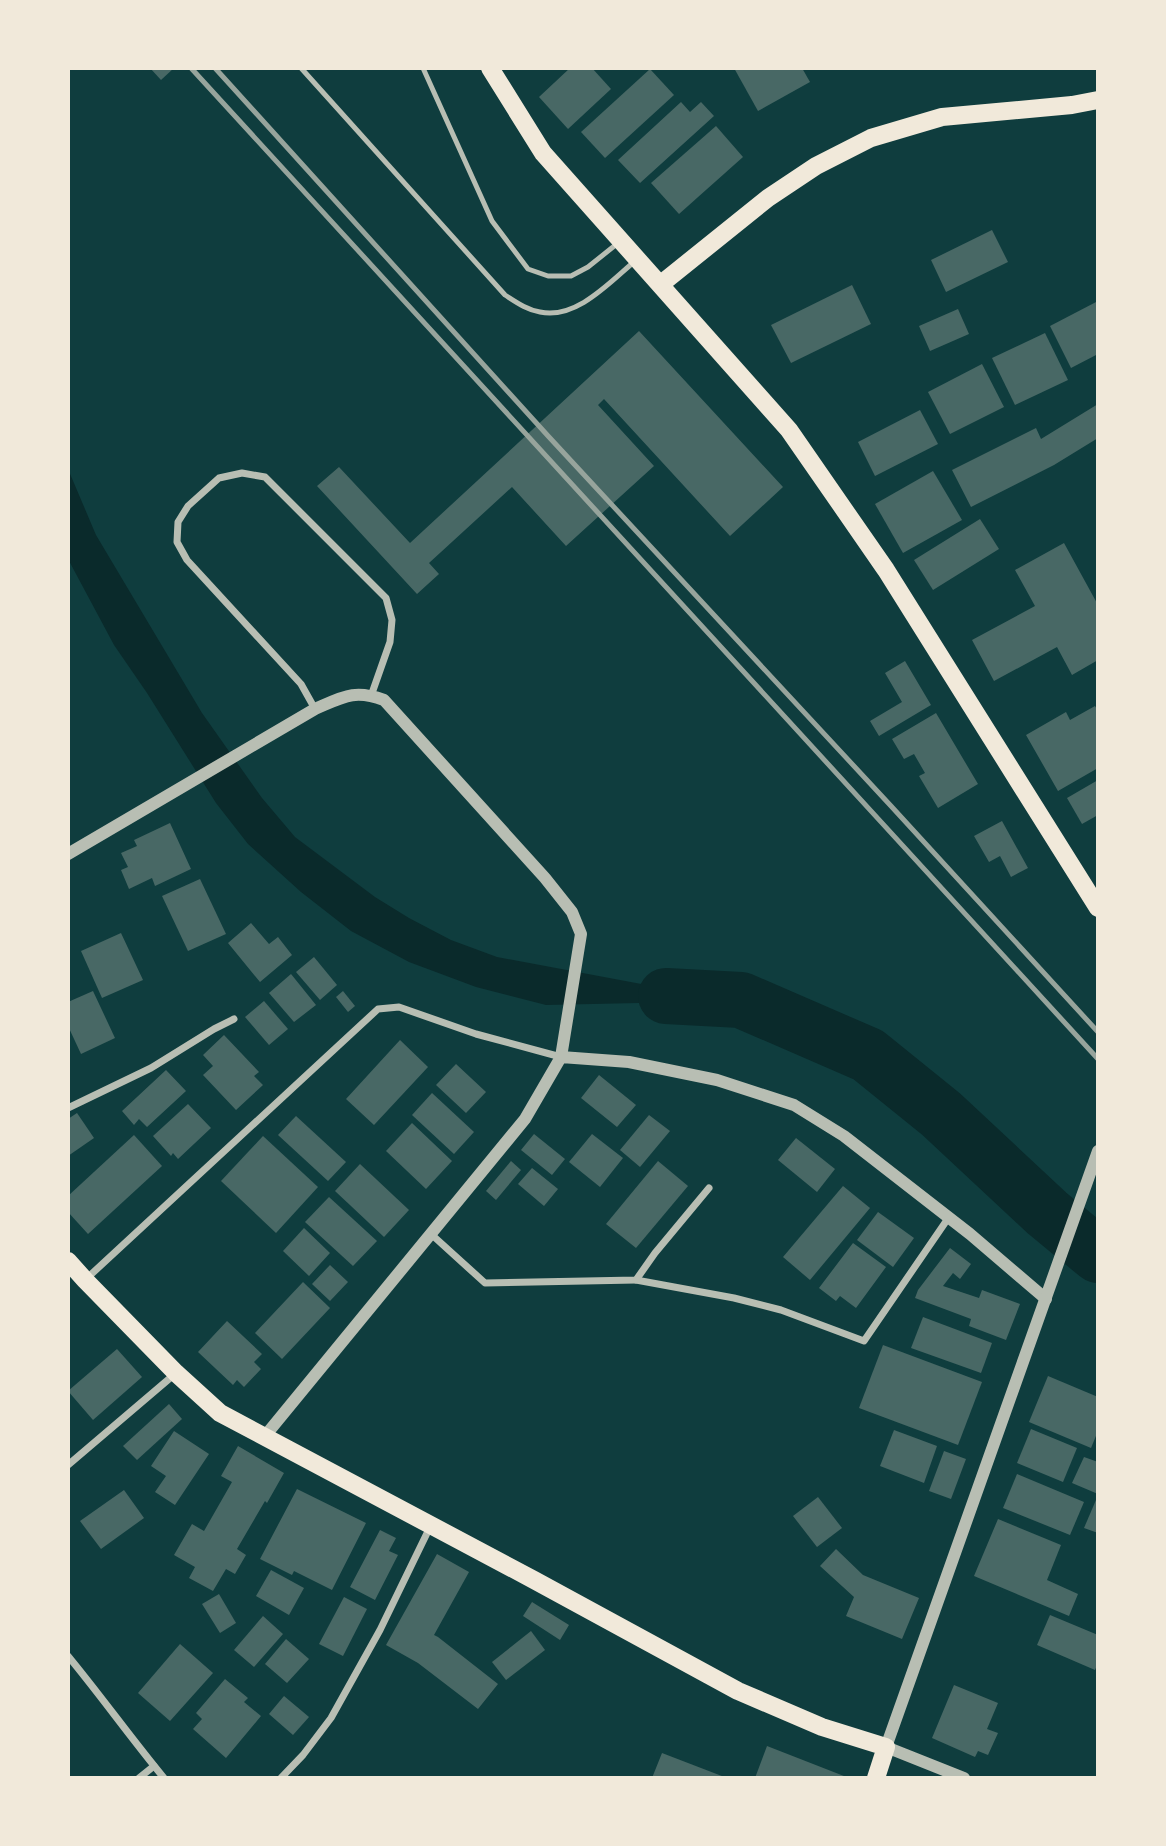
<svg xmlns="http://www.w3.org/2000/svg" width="1166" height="1846" font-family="'IBM Plex Sans',sans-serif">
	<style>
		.water { fill: #0a2a2b }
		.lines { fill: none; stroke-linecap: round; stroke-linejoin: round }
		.river { stroke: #0a2a2b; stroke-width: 56 }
		.building { fill: #486865 }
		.service { stroke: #b8beb3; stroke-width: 5 }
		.minor { stroke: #b8beb3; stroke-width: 7 }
		.tertiary { stroke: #b8beb3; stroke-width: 12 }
		.primary { stroke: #f1e9da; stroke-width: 18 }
		.rail { stroke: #97a49c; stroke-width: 5 }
	</style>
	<rect width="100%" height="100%" fill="#0f3d3e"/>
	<!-- water -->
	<polygon class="water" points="68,469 96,535 202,713 262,798 295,837 375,897 409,918 451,940 497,957 684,992 742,996 739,1008 716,1008 675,1014 663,1007 639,1003 546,1005 476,987 409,962 351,931 301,892 248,844 216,803 147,693 114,645 68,559"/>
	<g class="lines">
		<!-- river -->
		<polyline class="river" points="666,996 741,1000 868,1055 941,1114 1047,1213 1098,1255"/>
	</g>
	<!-- building -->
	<g class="building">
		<polygon points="150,68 174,68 161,80"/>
		<polygon points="570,68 592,68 611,89 568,129 539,97"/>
		<polygon points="734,68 802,68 810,82 758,111"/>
		<polygon points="650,69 674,95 605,158 581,132"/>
		<polygon points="681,102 690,112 701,102 714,116 640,183 618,160"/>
		<polygon points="716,126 743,157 679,214 651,183"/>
		<polygon points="992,230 1008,262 946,292 931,260"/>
		<polygon points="852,285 871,324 791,363 771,325"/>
		<polygon points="1098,301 1098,354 1071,368 1050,326"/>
		<polygon points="958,309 969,334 930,351 919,326"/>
		<polygon points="639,331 783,487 730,536 604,399 598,405 654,466 566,546 512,487 429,563 439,574 417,594 317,486 339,467 410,543"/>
		<polygon points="1045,333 1068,380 1015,405 992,358"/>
		<polygon points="982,364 1004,407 950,434 928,392"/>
		<polygon points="1098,404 1098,438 1054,465 971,507 952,470 1036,428 1041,439"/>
		<polygon points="920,410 938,444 875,476 858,442"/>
		<polygon points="933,471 962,520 903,553 875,504"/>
		<polygon points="980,519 999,549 933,590 914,560"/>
		<polygon points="1064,543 1098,605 1098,660 1072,675 1057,647 994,681 972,640 1035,606 1015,570"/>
		<polygon points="905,661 931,705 879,736 870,721 902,702 885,673"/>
		<polygon points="1095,706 1098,711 1098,768 1058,791 1026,735 1066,712 1070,720"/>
		<polygon points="936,713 978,784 938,808 919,776 925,773 914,754 904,759 892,739"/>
		<polygon points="1098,780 1098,815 1082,824 1067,798"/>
		<polygon points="1002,821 1028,868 1011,877 1000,856 989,862 974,836"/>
		<polygon points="170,823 191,869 155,886 152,878 129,889 121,870 128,867 121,853 137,846 134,840"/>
		<polygon points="200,879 226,934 188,951 162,896"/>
		<polygon points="251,923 269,944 278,937 292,955 260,982 228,943"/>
		<polygon points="121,933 143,980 102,998 81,951"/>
		<polygon points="314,957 337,985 320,1000 296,972"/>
		<polygon points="291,974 316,1005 294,1022 269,993"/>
		<polygon points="93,991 115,1038 81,1054 68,1026 68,1002"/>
		<polygon points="343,991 355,1006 348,1012 336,997"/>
		<polygon points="264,1001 288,1029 269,1045 245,1017"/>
		<polygon points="224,1035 259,1072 254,1076 263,1085 236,1110 203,1075 213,1066 203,1055"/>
		<polygon points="400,1040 428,1067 374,1125 346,1099"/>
		<polygon points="456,1064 486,1092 466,1113 436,1085"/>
		<polygon points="166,1070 186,1091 147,1127 139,1119 134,1125 122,1111"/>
		<polygon points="599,1075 636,1105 617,1127 581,1098"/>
		<polygon points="432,1093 474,1132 454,1154 412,1115"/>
		<polygon points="188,1104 211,1128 178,1159 173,1153 171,1156 153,1136"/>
		<polygon points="77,1113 94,1138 68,1156 68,1119"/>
		<polygon points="649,1115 670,1131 640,1167 620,1150"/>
		<polygon points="296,1116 346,1162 328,1181 278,1135"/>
		<polygon points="412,1123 452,1161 426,1189 386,1151"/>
		<polygon points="534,1134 565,1159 552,1175 521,1150"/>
		<polygon points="592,1134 623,1158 600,1187 569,1162"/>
		<polygon points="134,1135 162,1166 88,1234 68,1212 68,1196"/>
		<polygon points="263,1136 318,1187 276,1233 221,1181"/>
		<polygon points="796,1138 835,1169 817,1192 778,1160"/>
		<polygon points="511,1161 521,1170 496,1200 486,1191"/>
		<polygon points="658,1161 688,1186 636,1248 606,1224"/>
		<polygon points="360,1164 409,1210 384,1237 335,1191"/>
		<polygon points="532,1168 558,1189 544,1206 518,1184"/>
		<polygon points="843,1186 870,1208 810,1280 783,1257"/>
		<polygon points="329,1197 377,1241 353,1266 305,1222"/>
		<polygon points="878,1212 914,1238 893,1267 857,1240"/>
		<polygon points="304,1228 330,1253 309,1276 283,1251"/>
		<polygon points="853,1243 886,1267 856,1308 840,1296 836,1301 819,1288"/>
		<polygon points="950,1248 971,1264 960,1279 953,1273 943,1286 979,1298 982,1290 1020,1304 1006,1340 969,1326 971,1319 915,1298 918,1290"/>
		<polygon points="330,1265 348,1282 330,1301 312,1284"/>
		<polygon points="303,1282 330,1308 282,1359 255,1333"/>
		<polygon points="923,1317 992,1343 981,1373 911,1348"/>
		<polygon points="227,1321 262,1354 254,1362 261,1369 244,1387 237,1380 233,1385 198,1352"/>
		<polygon points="883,1345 982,1382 958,1445 859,1408"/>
		<polygon points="117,1349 142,1377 93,1420 68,1391"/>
		<polygon points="1048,1376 1098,1397 1098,1431 1091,1448 1029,1422"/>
		<polygon points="169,1404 182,1419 137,1460 123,1446"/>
		<polygon points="1031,1429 1077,1448 1063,1482 1017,1463"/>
		<polygon points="894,1430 937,1446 924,1483 880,1466"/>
		<polygon points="174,1431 209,1454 175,1505 155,1492 166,1476 151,1466"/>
		<polygon points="238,1446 284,1473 267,1503 265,1501 237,1549 246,1555 235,1574 226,1569 213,1591 189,1578 195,1567 174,1555 192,1524 204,1531 232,1482 221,1476"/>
		<polygon points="944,1451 966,1459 951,1499 929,1491"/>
		<polygon points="1084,1457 1098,1462 1098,1494 1072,1483"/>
		<polygon points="1017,1474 1084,1502 1070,1535 1003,1508"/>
		<polygon points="297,1489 366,1523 332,1590 294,1571 292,1575 260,1559"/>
		<polygon points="124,1490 144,1518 101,1549 80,1521"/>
		<polygon points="818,1497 842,1528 817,1547 793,1516"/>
		<polygon points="1096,1500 1098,1501 1098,1533 1084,1528"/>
		<polygon points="998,1519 1061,1545 1047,1580 1078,1594 1069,1616 974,1576"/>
		<polygon points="380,1530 396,1538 389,1551 398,1555 375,1600 350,1587"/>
		<polygon points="836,1549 863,1575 919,1598 902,1639 846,1616 854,1597 820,1566"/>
		<polygon points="437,1554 469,1572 434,1635 438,1637 498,1684 478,1709 418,1663 386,1645"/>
		<polygon points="271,1570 304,1588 289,1615 256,1596"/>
		<polygon points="219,1594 236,1623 220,1633 202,1604"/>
		<polygon points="344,1597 367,1609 343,1656 319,1644"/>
		<polygon points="532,1602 569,1625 560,1640 523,1616"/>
		<polygon points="1050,1615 1098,1635 1098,1663 1095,1670 1037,1645"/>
		<polygon points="263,1616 283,1634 254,1667 234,1650"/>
		<polygon points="531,1631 545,1650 506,1680 492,1662"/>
		<polygon points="286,1639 309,1659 287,1683 265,1664"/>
		<polygon points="180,1644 213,1673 170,1721 138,1693"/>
		<polygon points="225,1679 248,1698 244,1702 261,1716 226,1758 193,1729 202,1719 196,1713"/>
		<polygon points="954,1685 998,1703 987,1729 998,1733 988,1755 978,1751 975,1757 932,1738"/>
		<polygon points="284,1696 309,1717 293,1735 269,1714"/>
		<polygon points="767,1746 849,1778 755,1778"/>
		<polygon points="662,1753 727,1778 652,1778"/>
	</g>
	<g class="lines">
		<!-- service -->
		<g class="service">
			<path d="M 301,68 L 505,295 C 516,302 527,310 540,312 C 576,320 610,282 635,261"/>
			<polyline points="423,68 492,221 528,269 548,276 571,276 588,267 618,243"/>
		</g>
		<!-- minor -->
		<g class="minor">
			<polyline points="315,709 301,684 187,560 177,542 178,522 188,506 219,478 242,473 265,477 386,598 392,620 390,642 371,696"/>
			<polyline points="68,1108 151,1068 214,1029 234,1019"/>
			<polyline points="431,1234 485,1283 636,1280 655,1253 709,1188"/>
			<polyline points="85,1280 378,1009 399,1007 476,1034 561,1057"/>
			<polyline points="636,1280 734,1298 781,1310 864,1341 949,1217"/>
			<polyline points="68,1465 176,1373"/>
			<path d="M 68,1656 C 101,1696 131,1738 164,1778"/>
			<polyline points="139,1778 154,1766"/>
			<polyline points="281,1778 303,1755 331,1718 380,1630 430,1527"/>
		</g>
		<!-- tertiary -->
		<g class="tertiary">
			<path d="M 68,854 L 315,709 C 343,697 354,689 384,700 L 545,878 L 572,912 L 581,934 L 561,1057"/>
			<polyline points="265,1436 525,1119 561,1057 629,1062 717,1080 794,1105 844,1136 970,1234 1046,1299"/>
			<polyline points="964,1778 886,1747 1098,1151"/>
		</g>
		<!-- primary -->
		<g class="primary">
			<polyline points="490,68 543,153 789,430 886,570 1098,908"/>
			<polyline points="661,284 768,198 816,166 871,138 942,117 1072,105 1098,100"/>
			<polyline points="68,1261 85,1280 176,1373 220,1413 534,1580 738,1691 822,1727 886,1747 876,1778"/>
		</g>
		<!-- rail -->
		<g class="rail">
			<polyline points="191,68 1098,1059"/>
			<polyline points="215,68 549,437 891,806 1098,1032"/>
		</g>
	</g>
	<!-- border -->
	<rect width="1166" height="1846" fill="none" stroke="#f1e9da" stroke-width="140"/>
</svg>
